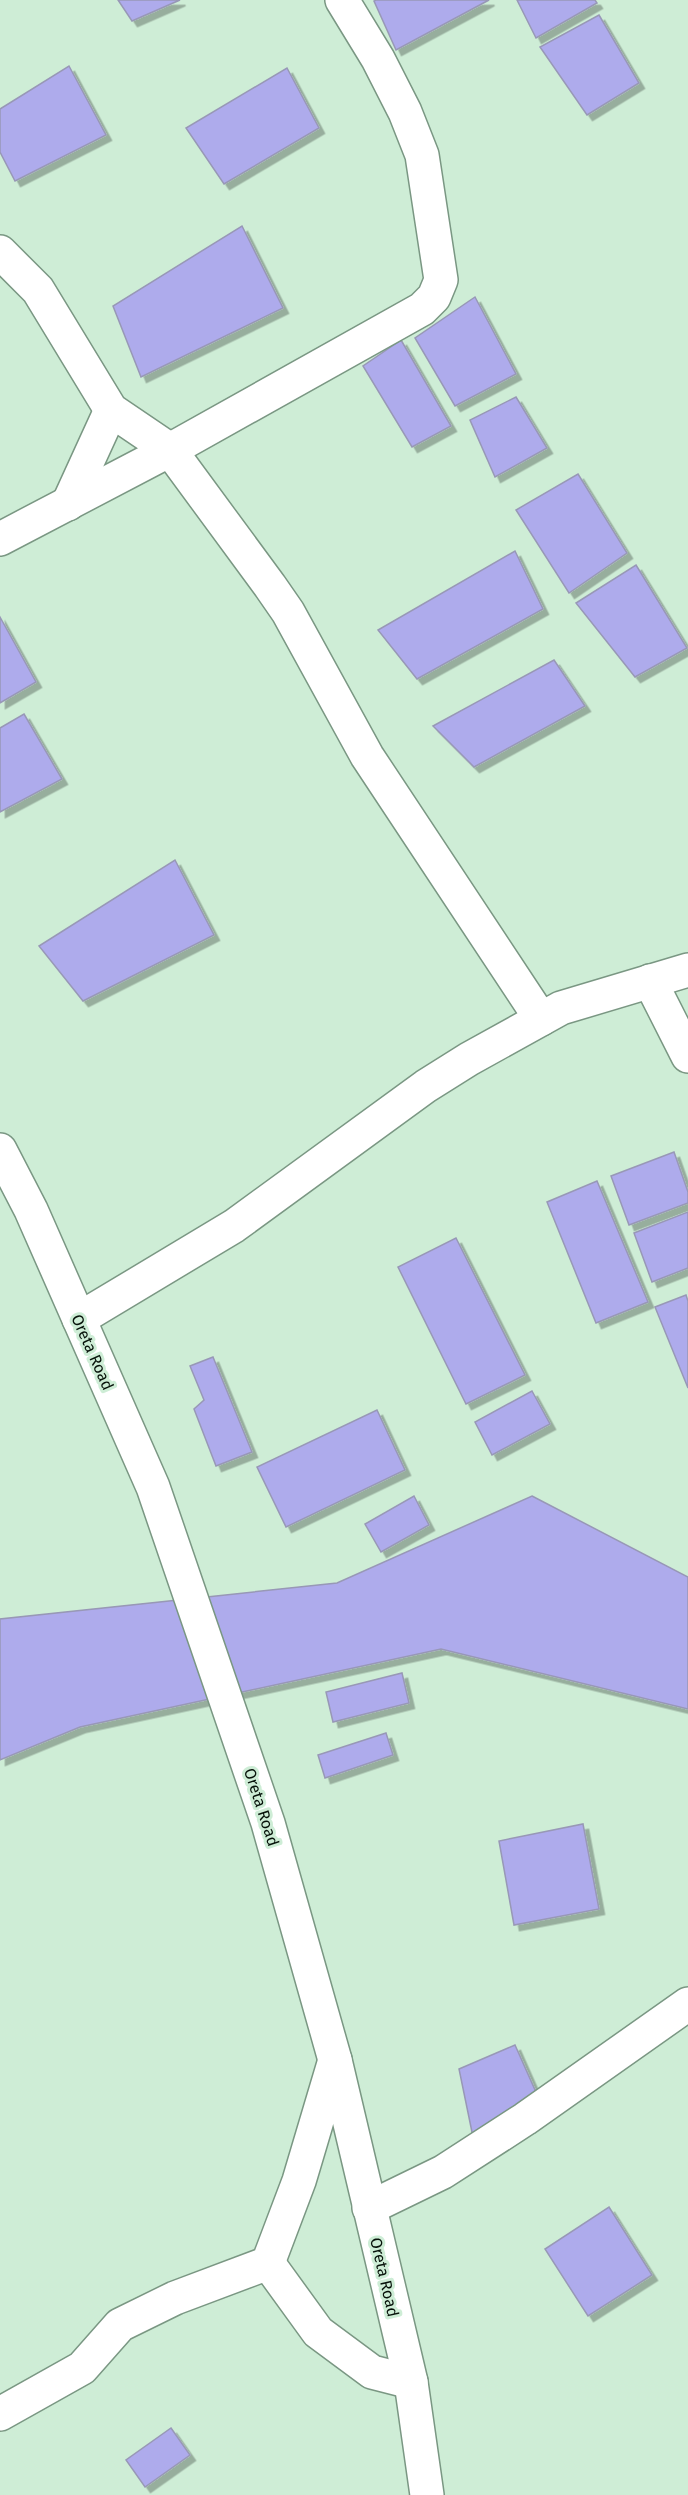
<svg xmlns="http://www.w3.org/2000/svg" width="688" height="2495" font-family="'Fira Sans',sans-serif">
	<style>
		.building { fill: #aeabec; stroke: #9898b6; stroke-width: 1.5; filter: url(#shadow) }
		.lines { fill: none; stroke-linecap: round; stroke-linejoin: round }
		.street-casing { stroke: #7a9783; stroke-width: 36 }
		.secondary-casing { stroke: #7a9783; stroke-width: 36 }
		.street { stroke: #fff; stroke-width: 33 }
		.secondary { stroke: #fff; stroke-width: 33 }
		.labels { text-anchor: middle; stroke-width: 6; stroke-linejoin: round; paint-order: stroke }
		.street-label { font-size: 16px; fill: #07120a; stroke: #ceedd6 }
	</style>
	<defs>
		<filter id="shadow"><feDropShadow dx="5.5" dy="5.5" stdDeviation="0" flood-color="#0004"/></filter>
	</defs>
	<rect width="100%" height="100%" fill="#ceedd6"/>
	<!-- building -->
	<g class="building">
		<polygon points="118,0 180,0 132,21"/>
		<polygon points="376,0 489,0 396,50 374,1"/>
		<polygon points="517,0 595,0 597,3 536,38"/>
		<polygon points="599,15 639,83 587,115 540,47"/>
		<polygon points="69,66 106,135 15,181 0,152 0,109"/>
		<polygon points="287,68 319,128 224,184 186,128"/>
		<polygon points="242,226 283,308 141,377 113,306"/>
		<polygon points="475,297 516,374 455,406 415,338"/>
		<polygon points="401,340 451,426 412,447 363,366"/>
		<polygon points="516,397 547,448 495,477 470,420"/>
		<polygon points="578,474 627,553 569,593 516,510"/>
		<polygon points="515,551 543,609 417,679 378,630"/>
		<polygon points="636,565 687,648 635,677 576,603"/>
		<polygon points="0,617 36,682 0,703"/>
		<polygon points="554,660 585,706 474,767 433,726"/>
		<polygon points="24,714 62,779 0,812 0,728"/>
		<polygon points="175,860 214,935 83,1001 39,946"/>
		<polygon points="674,1152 688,1192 688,1203 629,1225 611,1176"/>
		<polygon points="597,1181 648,1302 596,1323 547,1202"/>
		<polygon points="688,1212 688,1268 652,1282 634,1233"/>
		<polygon points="456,1238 525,1375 466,1404 398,1267"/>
		<polygon points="686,1295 688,1301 688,1388 655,1307"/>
		<polygon points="213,1357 252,1452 216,1466 194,1409 204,1400 190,1366"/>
		<polygon points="532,1391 550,1424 492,1455 475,1422"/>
		<polygon points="377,1410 405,1470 286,1527 257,1467"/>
		<polygon points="414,1496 429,1525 381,1552 365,1524"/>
		<polygon points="532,1496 688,1577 688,1709 441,1649 80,1727 0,1760 0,1619 337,1583"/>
		<polygon points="402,1673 409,1703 333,1722 326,1692"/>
		<polygon points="386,1733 393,1755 325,1778 318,1755"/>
		<polygon points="583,1824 599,1909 514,1925 499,1841"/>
		<polygon points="515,2045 539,2099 473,2137 459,2069"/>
		<polygon points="609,2207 652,2275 588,2316 545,2249"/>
		<polygon points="171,2428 190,2455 145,2487 126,2460"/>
	</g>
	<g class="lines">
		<defs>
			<g id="street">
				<polyline points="0,252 38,290 111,410 170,450 270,586 288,612 367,756 541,1019"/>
				<polyline points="68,504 111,410"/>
				<polyline points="0,539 170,450 422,309 434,297 441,280 422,155 405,112 378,59 342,0"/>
				<polyline points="650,981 688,1056"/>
				<polyline points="79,1319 234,1226 426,1086 469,1059 561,1008 688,970"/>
				<polyline points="369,2208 443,2172 525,2119 688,2004"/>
				<polyline points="268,2263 318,2332 372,2372 411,2382"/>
				<polyline points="0,2414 82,2368 120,2325 175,2298 268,2263 299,2181 335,2060"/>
			</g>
			<polyline id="secondary" points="0,1150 31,1210 153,1487 268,1823 335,2060 411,2382 427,2495"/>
		</defs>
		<!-- street casing -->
		<use href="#street" class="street-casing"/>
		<!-- secondary casing -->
		<use href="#secondary" class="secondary-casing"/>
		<!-- street -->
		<use href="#street" class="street"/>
		<!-- secondary -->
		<use href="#secondary" class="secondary"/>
	</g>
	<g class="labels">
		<!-- street labels -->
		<g class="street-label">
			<text transform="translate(93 1352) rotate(66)" y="6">Oreta Road</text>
			<text transform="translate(262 1807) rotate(72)" y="6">Oreta Road</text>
			<text transform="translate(385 2277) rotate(77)" y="6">Oreta Road</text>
		</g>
	</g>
</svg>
